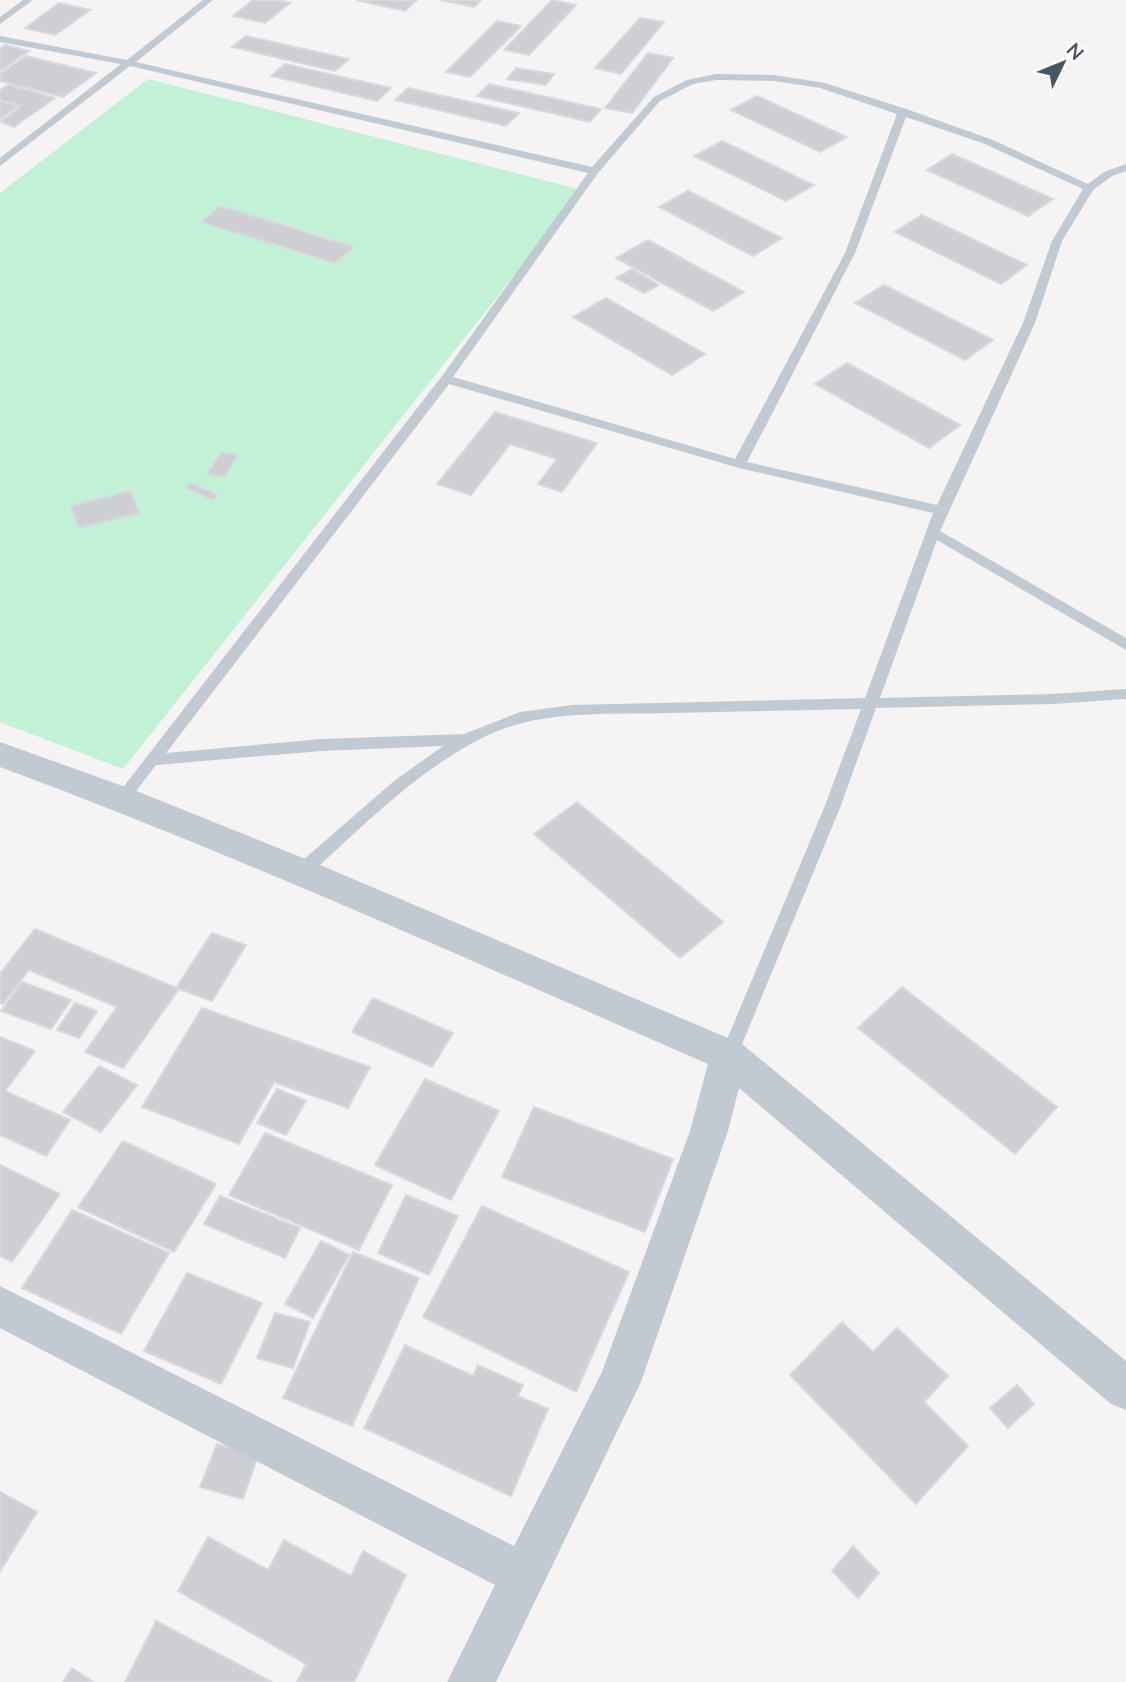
<svg xmlns="http://www.w3.org/2000/svg" width="1126" height="1682" font-family="Lato,sans-serif">
	<style>
		.green { fill: #c3f1d5 }
		.building { fill: #cdcfd5; stroke: #d7d9de; stroke-width: 2 }
		.lines { fill: none; stroke-linecap: round; stroke-linejoin: round }
		.service { fill: #c1cad2; fill-rule: evenodd }
		.minor { fill: #c1cad2; fill-rule: evenodd }
	</style>
	<rect width="100%" height="100%" fill="#f5f3f3"/>
	<!-- green -->
	<polygon class="green" points="148,79 582,190 123,769 0,722 0,193"/>
	<!-- building -->
	<g class="building">
		<polygon points="253,0 278,0 290,3 265,23 233,16"/>
		<polygon points="356,0 417,0 405,11"/>
		<polygon points="440,0 481,0 474,7"/>
		<polygon points="552,0 576,5 529,55 504,50"/>
		<polygon points="59,3 90,10 55,35 25,28"/>
		<polygon points="640,18 664,22 621,74 595,68"/>
		<polygon points="497,21 521,26 470,77 446,72"/>
		<polygon points="246,36 349,59 335,71 232,47"/>
		<polygon points="5,45 29,51 0,71 0,49"/>
		<polygon points="648,53 673,58 632,113 605,108"/>
		<polygon points="26,56 96,73 63,97 0,81 0,74"/>
		<polygon points="285,64 391,88 377,101 271,76"/>
		<polygon points="516,68 554,74 546,85 507,79"/>
		<polygon points="489,84 601,109 590,122 477,96"/>
		<polygon points="9,85 55,98 14,127 0,122 21,106 0,100 0,90"/>
		<polygon points="408,88 519,113 506,126 395,100"/>
		<polygon points="757,96 847,137 820,152 731,110"/>
		<polygon points="0,101 18,106 0,119"/>
		<polygon points="722,141 814,185 786,201 694,156"/>
		<polygon points="952,154 1053,199 1028,216 927,170"/>
		<polygon points="688,191 782,238 753,256 659,207"/>
		<polygon points="220,206 354,247 335,263 201,222"/>
		<polygon points="922,215 1027,265 1001,284 895,232"/>
		<polygon points="648,240 744,292 713,311 616,258"/>
		<polygon points="632,269 659,285 644,293 616,278"/>
		<polygon points="884,285 993,340 965,360 855,303"/>
		<polygon points="606,298 705,354 672,375 573,317"/>
		<polygon points="847,363 960,425 929,448 815,384"/>
		<polygon points="495,412 597,443 562,492 538,484 557,459 510,444 471,495 437,484"/>
		<polygon points="221,452 238,455 224,477 207,474"/>
		<polygon points="191,483 218,495 213,500 186,488"/>
		<polygon points="130,491 139,513 79,528 71,506"/>
		<polygon points="577,802 723,922 680,958 534,834"/>
		<polygon points="35,929 179,989 123,1068 85,1052 117,1007 29,970 3,1004 0,1003 0,974"/>
		<polygon points="212,933 246,945 212,1001 176,988"/>
		<polygon points="22,982 71,1000 51,1029 1,1011"/>
		<polygon points="902,987 1057,1107 1015,1154 858,1028"/>
		<polygon points="373,998 453,1033 432,1067 352,1032"/>
		<polygon points="75,1003 97,1011 79,1038 57,1030"/>
		<polygon points="202,1008 370,1067 348,1108 274,1082 239,1144 142,1107"/>
		<polygon points="0,1037 35,1051 5,1091 70,1120 46,1156 0,1135"/>
		<polygon points="99,1066 137,1085 101,1132 63,1112"/>
		<polygon points="425,1079 499,1111 451,1200 375,1165"/>
		<polygon points="277,1089 306,1101 286,1135 257,1123"/>
		<polygon points="534,1107 673,1159 645,1232 502,1177"/>
		<polygon points="265,1133 392,1185 359,1250 229,1195"/>
		<polygon points="123,1141 216,1184 174,1252 78,1207"/>
		<polygon points="0,1165 60,1194 12,1262 0,1256"/>
		<polygon points="406,1195 458,1216 429,1275 378,1253"/>
		<polygon points="220,1196 300,1228 285,1258 204,1224"/>
		<polygon points="482,1206 629,1272 576,1392 423,1317"/>
		<polygon points="72,1210 169,1253 121,1334 22,1288"/>
		<polygon points="321,1241 349,1255 313,1318 285,1304"/>
		<polygon points="353,1252 419,1278 352,1426 283,1398"/>
		<polygon points="187,1273 262,1303 221,1384 144,1351"/>
		<polygon points="275,1313 310,1322 293,1368 257,1358"/>
		<polygon points="842,1322 873,1352 897,1328 948,1376 924,1402 968,1446 916,1504 790,1375"/>
		<polygon points="405,1345 473,1376 478,1365 523,1385 518,1396 548,1409 511,1496 364,1428"/>
		<polygon points="1017,1385 1034,1404 1008,1428 990,1408"/>
		<polygon points="217,1444 258,1455 243,1499 200,1487"/>
		<polygon points="0,1492 37,1512 0,1571"/>
		<polygon points="208,1537 268,1570 284,1540 351,1576 363,1551 406,1575 354,1682 297,1682 306,1664 178,1591"/>
		<polygon points="853,1546 879,1573 858,1598 832,1571"/>
		<polygon points="156,1621 272,1682 125,1682"/>
		<polygon points="72,1668 93,1682 63,1682"/>
	</g>
	<g class="lines">
		<!-- service -->
		<g class="service">
			<polygon points="23,0 33,0 0,24 0,17"/>
			<path d="M 203,0 L 213,0 L 136,62 L 592,167 L 654,97 L 687,80 L 716,74 L 774,75 L 825,83 L 906,109 L 993,140 L 1088,184 L 1104,172 L 1126,164 L 1126,171 L 1112,176 L 1093,190 L 1062,241 L 1035,323 L 940,531 L 1126,638 L 1126,650 L 937,540 L 880,698 L 1053,694 L 1126,689 L 1126,699 L 1053,704 L 876,708 L 840,808 L 735,1061 L 729,1064 L 723,1061 L 720,1056 L 824,808 L 861,709 C 797,710 733,712 669,713 C 608,715 543,709 486,736 C 417,770 363,826 307,877 L 295,877 L 293,872 L 295,867 L 394,781 L 443,746 L 322,751 L 156,765 L 127,803 L 117,803 L 114,799 L 442,376 L 588,173 L 130,66 L 0,166 L 0,158 L 121,64 L 0,42 L 0,36 L 127,60 ZM 716,80 L 774,81 L 820,88 L 897,114 L 845,253 L 735,459 L 453,377 L 598,173 L 660,101 L 693,84 ZM 906,117 L 985,144 L 1083,189 L 1052,241 L 1023,323 L 937,505 L 747,462 L 855,253 ZM 449,384 L 739,468 L 933,513 L 865,698 L 572,705 L 520,712 L 464,734 L 322,739 L 166,753 Z"/>
		</g>
		<!-- minor -->
		<path class="minor" d="M 0,742 L 134,790 L 313,862 L 742,1044 L 1126,1361 L 1126,1410 L 1111,1404 L 739,1088 L 728,1131 L 641,1382 L 496,1682 L 447,1682 L 495,1585 L 0,1328 L 0,1286 L 514,1546 L 602,1372 L 690,1131 L 708,1064 C 473,962 240,856 0,767 Z"/>
	</g>
	<!-- north arrow -->
	<g transform="translate(1063 63) rotate(47)" stroke="#ffffff" stroke-width="5" paint-order="stroke">
	<path d="M0-5L12 26L0 18L-12 26Z" fill="#4a5661"/>
	<text y="-10" font-size="19" font-weight="bold" text-anchor="middle" fill="#4a5661">N</text>
	</g>
</svg>
